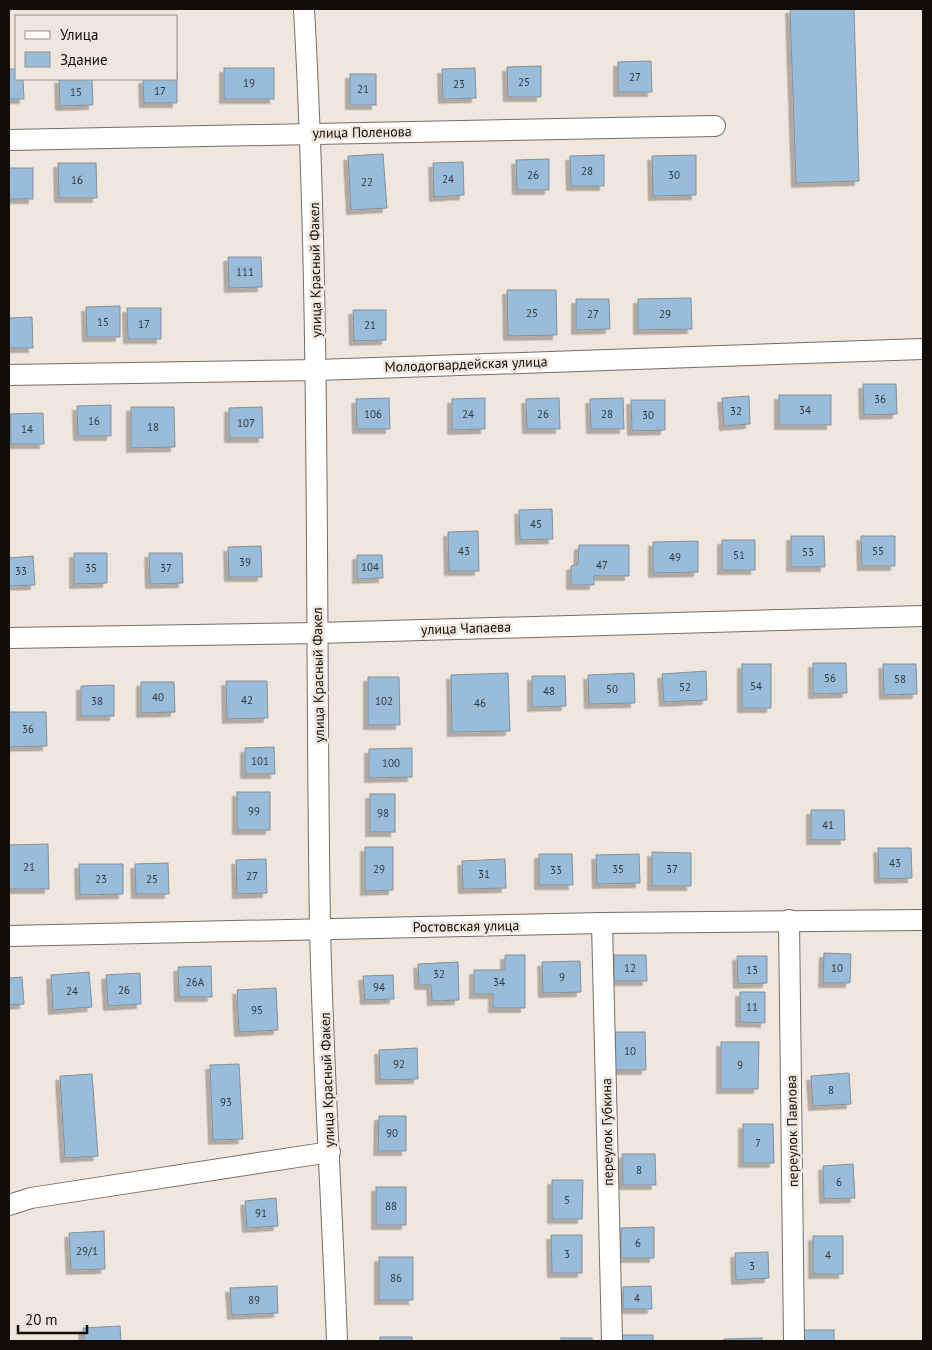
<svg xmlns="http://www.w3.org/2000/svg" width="932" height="1350" font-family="'PT Sans',sans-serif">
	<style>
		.building { fill: #98bcd9; stroke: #868f97; filter: url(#shadow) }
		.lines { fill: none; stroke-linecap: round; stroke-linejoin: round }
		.street-casing { stroke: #756e65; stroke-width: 22 }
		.street { stroke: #fff; stroke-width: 20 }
		.labels { text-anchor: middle; stroke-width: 5; stroke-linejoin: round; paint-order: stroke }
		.number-label { font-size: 11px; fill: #32393e }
		.street-label { font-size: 14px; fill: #100d0a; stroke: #efe7dd }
	</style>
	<defs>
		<filter id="shadow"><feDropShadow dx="-4.5" dy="4.5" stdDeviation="0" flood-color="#0004"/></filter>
	</defs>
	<rect width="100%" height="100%" fill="#efe7dd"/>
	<!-- building -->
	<g class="building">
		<polygon points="790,9 854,9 859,181 796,183"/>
		<polygon points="651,61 652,92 618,92 618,62"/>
		<polygon points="541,66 541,97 508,97 507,67"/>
		<rect x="224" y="68" width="50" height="31"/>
		<polygon points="475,68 476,98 443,99 442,69"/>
		<polygon points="9,69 16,69 16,79 23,79 24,99 9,99"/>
		<polygon points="177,72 177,103 144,103 143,79 176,79"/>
		<rect x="350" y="74" width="26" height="31"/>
		<polygon points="59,79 92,79 93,105 60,106"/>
		<polygon points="383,154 387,208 351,210 348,156"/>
		<polygon points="604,155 604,186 571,186 570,156"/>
		<polygon points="696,155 696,195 653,196 652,156"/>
		<polygon points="549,159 549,190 517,190 516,160"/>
		<polygon points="463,162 464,195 434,197 433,163"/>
		<polygon points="58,163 96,163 97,198 59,198"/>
		<rect x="9" y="168" width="24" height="31"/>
		<polygon points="228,257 261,257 262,287 229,288"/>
		<polygon points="507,290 556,290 557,335 508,336"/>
		<polygon points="691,298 692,329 638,330 638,299"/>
		<polygon points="576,299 609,299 610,329 576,330"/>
		<polygon points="120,306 120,337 87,337 86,307"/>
		<polygon points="127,308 161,308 161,339 128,339"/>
		<polygon points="353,310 386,310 386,340 354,341"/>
		<polygon points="32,317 33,348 9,348 9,318"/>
		<polygon points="863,384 896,384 897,414 864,415"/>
		<rect x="779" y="395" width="52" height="30"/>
		<polygon points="749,396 750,424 724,426 722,398"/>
		<polygon points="389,398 390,429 357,429 356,399"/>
		<polygon points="485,398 485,429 452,430 452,399"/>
		<polygon points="559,398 560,429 527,429 526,399"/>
		<polygon points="623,398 624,429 591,429 590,399"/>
		<polygon points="631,400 665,400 665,430 632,431"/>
		<polygon points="111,405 111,436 78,436 77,406"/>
		<polygon points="131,407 174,407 175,447 131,448"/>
		<polygon points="262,407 263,438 229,438 229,408"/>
		<polygon points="43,413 44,444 11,444 10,414"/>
		<polygon points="552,509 553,539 520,540 519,510"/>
		<polygon points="478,531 479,571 449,571 448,532"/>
		<polygon points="791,536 824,536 825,567 791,567"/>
		<polygon points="861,536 895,536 895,566 862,566"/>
		<rect x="722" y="540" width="33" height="30"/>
		<polygon points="698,541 698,572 653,573 653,542"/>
		<polygon points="579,545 629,545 629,576 594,576 594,585 571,585 571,566 578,564"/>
		<polygon points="261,546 262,577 229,577 228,547"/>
		<polygon points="74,553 107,553 107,583 74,584"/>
		<polygon points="149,553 182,553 183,583 150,584"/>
		<polygon points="357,555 382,555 383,578 357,579"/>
		<polygon points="33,556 35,585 9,586 9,558"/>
		<polygon points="813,663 846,663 847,693 813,694"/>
		<rect x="742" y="664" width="29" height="44"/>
		<polygon points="883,664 916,664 917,694 884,695"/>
		<polygon points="706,671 707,700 664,702 662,674"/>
		<polygon points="508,673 510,731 452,732 451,675"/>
		<polygon points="634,673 635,703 589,704 588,675"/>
		<polygon points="532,676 565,676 566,706 532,707"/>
		<polygon points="368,677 399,677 400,725 368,725"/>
		<polygon points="226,681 267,681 268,718 227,719"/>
		<polygon points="141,682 174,682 175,712 141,713"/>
		<polygon points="114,685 114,716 81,716 81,686"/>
		<polygon points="9,712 46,712 47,746 9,747"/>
		<polygon points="274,747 275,774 245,774 245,748"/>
		<polygon points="412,748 412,777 369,778 369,749"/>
		<rect x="237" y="792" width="33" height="38"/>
		<rect x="370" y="794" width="25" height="38"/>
		<polygon points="811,810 844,810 845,840 811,840"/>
		<polygon points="48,844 49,889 9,889 9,845"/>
		<polygon points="365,847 393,847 393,890 365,891"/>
		<polygon points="878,848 911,848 912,878 879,879"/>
		<polygon points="652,852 691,853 691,886 652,886"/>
		<polygon points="539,854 572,854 573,885 539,885"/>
		<polygon points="639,854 640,883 597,884 596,855"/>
		<polygon points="266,859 267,893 237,894 236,860"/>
		<polygon points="505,859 506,888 463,889 462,861"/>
		<polygon points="168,863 169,894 136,894 135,864"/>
		<polygon points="79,864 123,864 123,894 80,895"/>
		<polygon points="824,953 851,954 850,983 823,983"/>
		<polygon points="505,955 525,955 525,1008 493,1008 493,994 474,994 474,970 505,970"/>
		<polygon points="614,955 646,955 647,981 614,981"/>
		<polygon points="737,956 767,956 767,983 738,984"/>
		<polygon points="580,961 581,992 543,993 542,962"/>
		<polygon points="458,962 459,1000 432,1001 431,985 419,985 418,964"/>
		<polygon points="211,966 212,997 179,997 178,967"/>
		<polygon points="89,972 92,1007 53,1010 51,975"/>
		<polygon points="140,973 141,1004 108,1006 106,975"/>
		<polygon points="393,975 394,999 365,1000 363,976"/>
		<polygon points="22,977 24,1004 9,1005 9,978"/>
		<polygon points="276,988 278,1030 239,1032 237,990"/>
		<polygon points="740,992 765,992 765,1023 740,1022"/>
		<polygon points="615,1032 645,1032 646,1070 615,1070"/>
		<polygon points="721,1042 759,1042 758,1089 721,1089"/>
		<polygon points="417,1048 418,1079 380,1080 379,1050"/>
		<polygon points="239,1064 243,1139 213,1140 210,1065"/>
		<polygon points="849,1073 851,1104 813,1106 811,1076"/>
		<polygon points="92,1074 98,1156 65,1158 60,1076"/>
		<polygon points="379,1116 406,1116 406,1151 378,1151"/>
		<polygon points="743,1124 773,1124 774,1163 743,1163"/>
		<polygon points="622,1154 655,1154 656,1185 623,1185"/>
		<polygon points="853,1164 855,1198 824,1199 823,1166"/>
		<polygon points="552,1180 583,1180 582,1219 552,1219"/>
		<rect x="376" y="1187" width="30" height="38"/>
		<polygon points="276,1198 278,1226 247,1228 245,1201"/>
		<polygon points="654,1227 654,1258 621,1258 621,1228"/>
		<polygon points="104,1231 105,1269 71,1270 69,1233"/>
		<polygon points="551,1235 582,1235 582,1273 552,1273"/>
		<rect x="813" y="1236" width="30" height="38"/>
		<polygon points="768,1252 769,1278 736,1280 735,1253"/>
		<rect x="379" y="1257" width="34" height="43"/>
		<polygon points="277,1286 278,1313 232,1315 230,1288"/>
		<polygon points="651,1286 652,1309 623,1309 623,1287"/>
		<polygon points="120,1326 121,1341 84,1341 83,1328"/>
		<rect x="803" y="1330" width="31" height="11"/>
		<rect x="622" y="1335" width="31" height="6"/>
		<rect x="380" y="1337" width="32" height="4"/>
		<rect x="561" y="1338" width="31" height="3"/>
		<polygon points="762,1338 762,1341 724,1341 724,1339"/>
	</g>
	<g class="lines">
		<defs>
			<g id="street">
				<path d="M 304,9 C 321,314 315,620 320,926 C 323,1065 332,1203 337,1341"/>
				<polyline points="9,140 715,126"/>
				<polyline points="9,375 317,370 923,349"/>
				<polyline points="9,638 317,633 923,616"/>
				<polyline points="789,920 794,1341"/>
				<polyline points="602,923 612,1341"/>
				<polyline points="9,936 602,923 923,920"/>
				<polyline points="9,1205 31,1198 330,1152"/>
			</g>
		</defs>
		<!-- street casing -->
		<use href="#street" class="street-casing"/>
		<!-- street -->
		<use href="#street" class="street"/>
	</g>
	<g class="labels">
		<!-- number labels -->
		<g class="number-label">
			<text x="635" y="81">27</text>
			<text x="524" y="86">25</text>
			<text x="249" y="87">19</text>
			<text x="459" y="88">23</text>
			<text x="363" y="93">21</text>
			<text x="160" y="95">17</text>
			<text x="76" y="96">15</text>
			<text x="587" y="175">28</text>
			<text x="533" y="179">26</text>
			<text x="674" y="179">30</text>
			<text x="448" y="183">24</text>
			<text x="77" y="184">16</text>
			<text x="367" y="186">22</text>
			<text x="245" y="276">111</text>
			<text x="532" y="317">25</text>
			<text x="593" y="318">27</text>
			<text x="665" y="318">29</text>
			<text x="103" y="326">15</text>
			<text x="144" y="328">17</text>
			<text x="370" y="329">21</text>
			<text x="880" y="403">36</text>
			<text x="805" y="414">34</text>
			<text x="736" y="415">32</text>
			<text x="373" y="418">106</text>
			<text x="468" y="418">24</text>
			<text x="543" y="418">26</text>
			<text x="607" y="418">28</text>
			<text x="648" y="419">30</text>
			<text x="94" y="425">16</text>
			<text x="246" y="427">107</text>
			<text x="153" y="431">18</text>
			<text x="27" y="433">14</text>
			<text x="536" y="528">45</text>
			<text x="464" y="555">43</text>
			<text x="878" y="555">55</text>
			<text x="808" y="556">53</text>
			<text x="739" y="559">51</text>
			<text x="675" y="561">49</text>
			<text x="245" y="566">39</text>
			<text x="602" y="569">47</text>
			<text x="370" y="571">104</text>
			<text x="91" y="572">35</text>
			<text x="166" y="572">37</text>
			<text x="21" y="575">33</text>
			<text x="830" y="682">56</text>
			<text x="900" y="683">58</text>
			<text x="756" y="690">54</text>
			<text x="685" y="691">52</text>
			<text x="612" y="693">50</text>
			<text x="549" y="695">48</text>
			<text x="158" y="701">40</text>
			<text x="247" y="704">42</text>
			<text x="97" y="705">38</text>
			<text x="384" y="705">102</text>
			<text x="480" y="707">46</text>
			<text x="28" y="733">36</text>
			<text x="260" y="765">101</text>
			<text x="391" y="767">100</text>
			<text x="254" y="815">99</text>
			<text x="383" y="817">98</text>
			<text x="828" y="829">41</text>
			<text x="895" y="867">43</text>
			<text x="29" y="871">21</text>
			<text x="379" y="873">29</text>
			<text x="618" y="873">35</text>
			<text x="672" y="873">37</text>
			<text x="556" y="874">33</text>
			<text x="484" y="878">31</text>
			<text x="252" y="880">27</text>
			<text x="101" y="883">23</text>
			<text x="152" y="883">25</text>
			<text x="630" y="972">12</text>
			<text x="837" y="972">10</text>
			<text x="752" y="974">13</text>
			<text x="439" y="978">32</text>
			<text x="562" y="981">9</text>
			<text x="195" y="986">26А</text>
			<text x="499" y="986">34</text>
			<text x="379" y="991">94</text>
			<text x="124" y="994">26</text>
			<text x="72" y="995">24</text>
			<text x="752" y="1011">11</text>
			<text x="257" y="1014">95</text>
			<text x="630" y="1055">10</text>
			<text x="399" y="1068">92</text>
			<text x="740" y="1069">9</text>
			<text x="831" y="1094">8</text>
			<text x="226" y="1106">93</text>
			<text x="392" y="1137">90</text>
			<text x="758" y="1147">7</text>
			<text x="639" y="1174">8</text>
			<text x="839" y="1186">6</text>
			<text x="567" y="1204">5</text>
			<text x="391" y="1210">88</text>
			<text x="261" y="1217">91</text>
			<text x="638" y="1247">6</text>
			<text x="87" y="1255">29/1</text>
			<text x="567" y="1258">3</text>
			<text x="828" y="1259">4</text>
			<text x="752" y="1270">3</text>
			<text x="396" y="1282">86</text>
			<text x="637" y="1302">4</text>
			<text x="254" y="1304">89</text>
		</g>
		<!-- street labels -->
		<g class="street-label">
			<text transform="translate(362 132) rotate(-1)" y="5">улица Поленова</text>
			<text transform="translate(315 270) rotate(-91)" y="5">улица Красный Факел</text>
			<text transform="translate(466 364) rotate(-2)" y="5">Молодогвардейская улица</text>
			<text transform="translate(466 628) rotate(-2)" y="5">улица Чапаева</text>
			<text transform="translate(318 675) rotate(-91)" y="5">улица Красный Факел</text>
			<text transform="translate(466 926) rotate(-1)" y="5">Ростовская улица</text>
			<text transform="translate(327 1080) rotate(-92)" y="5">улица Красный Факел</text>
			<text transform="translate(792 1131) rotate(-91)" y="5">переулок Павлова</text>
			<text transform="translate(607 1132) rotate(-91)" y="5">переулок Губкина</text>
		</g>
	</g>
	<!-- border -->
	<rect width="932" height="1350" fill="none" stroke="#100d0a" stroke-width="20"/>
	<!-- legend -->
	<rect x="15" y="15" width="162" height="65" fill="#efe7dd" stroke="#969089"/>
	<rect x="25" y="31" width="25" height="8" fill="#ffffff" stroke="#969089"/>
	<text x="60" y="40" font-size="15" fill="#100d0a">Улица</text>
	<rect x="25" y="52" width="25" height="15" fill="#98bcd9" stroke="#969089"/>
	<text x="60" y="65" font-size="15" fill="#100d0a">Здание</text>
	<!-- scale -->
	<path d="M18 1325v8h69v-8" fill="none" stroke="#100d0a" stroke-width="2.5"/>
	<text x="25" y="1325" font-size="15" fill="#100d0a" stroke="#efe7dd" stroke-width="4" paint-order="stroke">20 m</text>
</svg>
